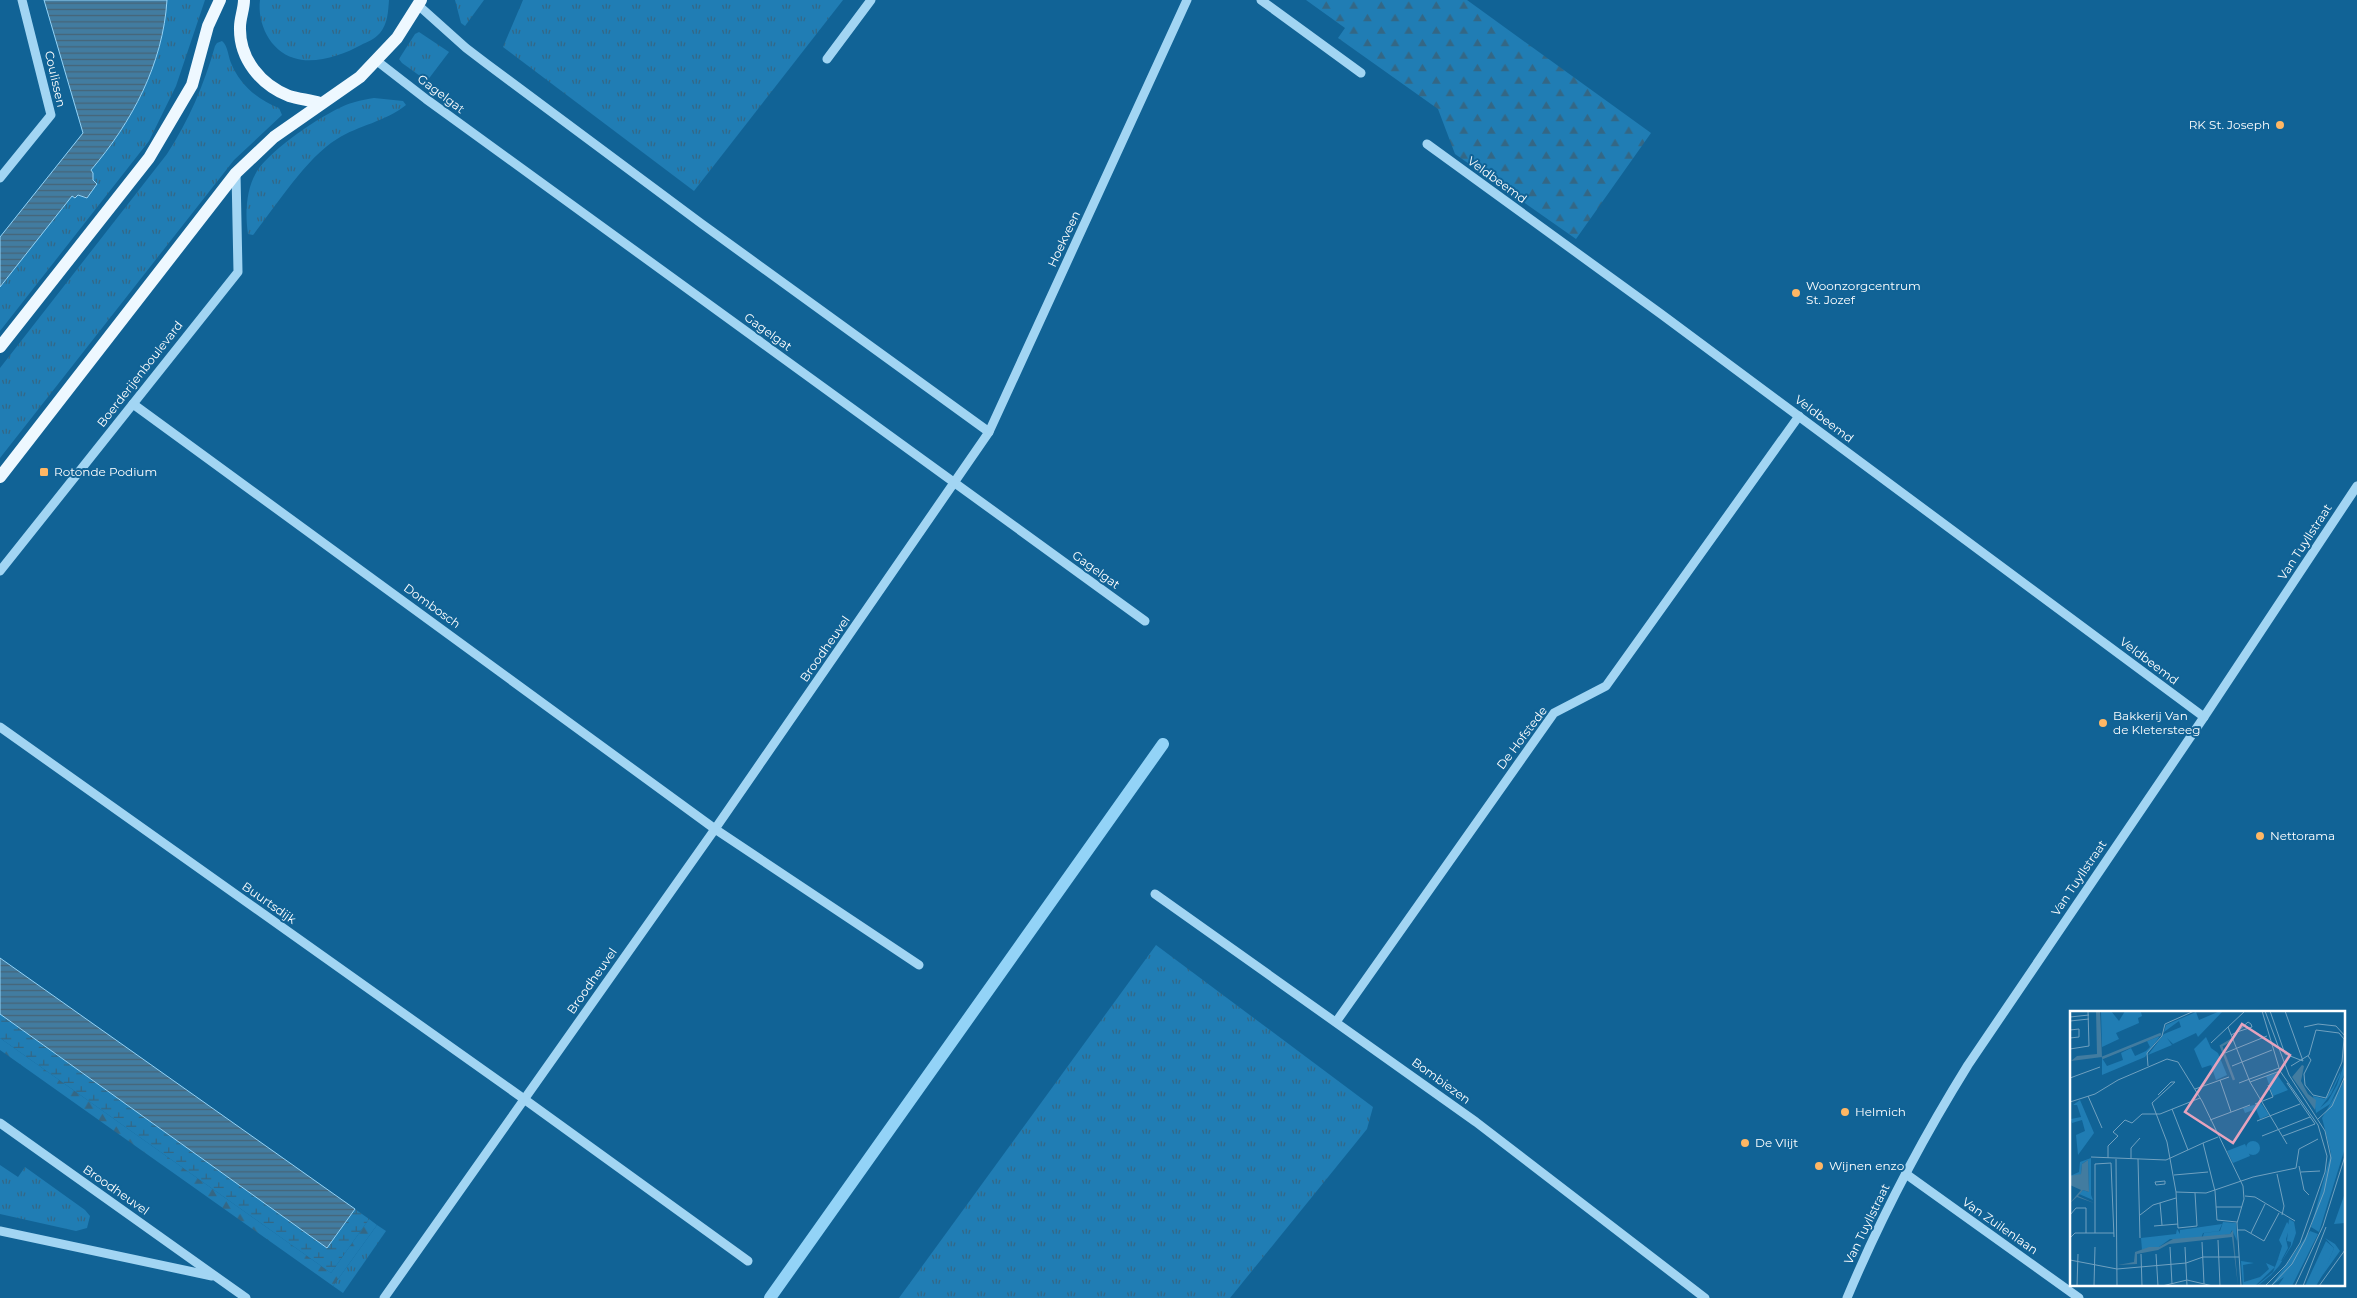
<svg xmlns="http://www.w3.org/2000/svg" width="2357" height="1298" font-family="Montserrat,sans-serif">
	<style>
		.grass { fill: url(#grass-tufts) }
		.forest { fill: url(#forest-firs) }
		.wetland { fill: url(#wetland-marsh) }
		.water { fill: url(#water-rules); stroke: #93d3f7 }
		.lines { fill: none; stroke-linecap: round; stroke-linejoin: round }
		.stream { stroke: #93d3f7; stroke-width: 12 }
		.minor { stroke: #a2d5f3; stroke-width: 9 }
		.major { stroke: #eef8ff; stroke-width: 12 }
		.poi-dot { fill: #ffb764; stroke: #116396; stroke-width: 2 }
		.labels { text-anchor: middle; stroke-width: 4; stroke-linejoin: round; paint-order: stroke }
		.street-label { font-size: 12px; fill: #fff; stroke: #116396 }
		.poi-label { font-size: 12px; fill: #fff; stroke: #116396; text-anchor: start }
		.inset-river { fill: none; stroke: #427ca0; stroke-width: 2.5 }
		.inset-road { fill: none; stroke: #70a1c0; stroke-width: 1 }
		.view { fill: #e7a3bd; fill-opacity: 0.15; stroke: #e7a3bd; stroke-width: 2.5 }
		.inset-edge { fill: none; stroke: #fff; stroke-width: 2.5 }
	</style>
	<defs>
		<pattern id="grass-tufts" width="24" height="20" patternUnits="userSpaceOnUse" patternTransform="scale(1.25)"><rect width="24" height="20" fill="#207db4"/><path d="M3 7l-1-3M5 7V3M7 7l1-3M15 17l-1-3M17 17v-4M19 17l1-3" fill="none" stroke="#346785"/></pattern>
		<pattern id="forest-firs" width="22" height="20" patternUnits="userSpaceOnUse" patternTransform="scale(1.25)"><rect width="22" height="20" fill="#207db4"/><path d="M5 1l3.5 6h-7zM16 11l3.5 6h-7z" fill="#346785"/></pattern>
		<pattern id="wetland-marsh" width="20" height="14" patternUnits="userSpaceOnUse" patternTransform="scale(1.25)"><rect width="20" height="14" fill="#207db4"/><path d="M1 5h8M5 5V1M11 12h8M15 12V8" fill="none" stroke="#346785"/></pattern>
		<pattern id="water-rules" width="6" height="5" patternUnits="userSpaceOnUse" patternTransform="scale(1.25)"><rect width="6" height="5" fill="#427ca0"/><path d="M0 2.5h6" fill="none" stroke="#476476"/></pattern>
	</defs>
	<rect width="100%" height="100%" fill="#116396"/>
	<!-- grass -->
	<g class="grass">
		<path d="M 167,0 L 205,0 L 176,86 L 149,141 L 0,331 L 0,287 L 72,195 L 82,195 L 93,180 L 91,170 C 132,123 163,64 167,0 Z"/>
		<path d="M 260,0 L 389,0 C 388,12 388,23 380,33 C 375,39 367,42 361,45 C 343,55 314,65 294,58 C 270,51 257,23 260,0 Z"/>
		<polygon points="455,0 484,0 465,26 461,23"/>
		<polygon points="523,0 843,0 694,191 503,47"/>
		<polygon points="419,32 449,52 427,81 402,63 399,59 415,34"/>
		<path d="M 222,41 C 228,46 228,56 231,63 C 240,85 258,100 279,108 L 282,115 L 234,160 L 0,458 L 0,368 L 167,154 C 189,120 204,85 215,46 L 217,43 Z"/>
		<path d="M 374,98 L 403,101 L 406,105 C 385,122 359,125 337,139 C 306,158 276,206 253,235 L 248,234 C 245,214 246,190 256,173 C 269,150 330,108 355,102 C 361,100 368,99 374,98 Z"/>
		<polygon points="1156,945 1373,1107 1367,1129 1230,1298 899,1298"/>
		<polygon points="0,1165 18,1177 25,1167 85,1210 90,1216 87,1228 76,1231 0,1214"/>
		<polygon points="377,1225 386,1231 343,1293 333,1286"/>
	</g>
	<!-- forest -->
	<g class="forest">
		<polygon points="1306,0 1467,0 1651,133 1576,239 1455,154 1438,109 1338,38 1345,28"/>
		<polygon points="0,1038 331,1273 369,1219 377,1225 333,1286 0,1050"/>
	</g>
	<!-- wetland -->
	<polygon class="wetland" points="0,1014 327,1247 355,1209 369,1219 331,1273 0,1038"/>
	<!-- water -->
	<g class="water">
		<path d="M 44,0 L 167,0 C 163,64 132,122 91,170 L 93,173 L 93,180 L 97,184 L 87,198 L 78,195 L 75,198 L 72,196 L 0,287 L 0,237 L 83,133 Z"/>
		<polygon points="0,958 355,1209 327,1248 0,1014"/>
	</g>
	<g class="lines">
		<!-- stream -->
		<polyline class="stream" points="770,1298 1163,744"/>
		<!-- minor -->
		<g class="minor">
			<polyline points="1261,0 1361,73"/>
			<polyline points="418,5 466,48 487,64 702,224 989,432"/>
			<polyline points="827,59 871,0"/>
			<polyline points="377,61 426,99 1145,621"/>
			<polyline points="1427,144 1661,314 2204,717"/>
			<polyline points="0,178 51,115 22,0"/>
			<polyline points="133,404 715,829 919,965"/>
			<polyline points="0,571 238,272 236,173"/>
			<polyline points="0,727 524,1099 748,1261"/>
			<polyline points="1155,894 1476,1122 1705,1298"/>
			<polyline points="1336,1022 1554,713 1606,686 1799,416"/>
			<polyline points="0,1123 246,1298"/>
			<polyline points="1906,1174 2079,1298"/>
			<polyline points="0,1231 212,1276"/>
			<polyline points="384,1298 715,829 989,432 1187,0"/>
			<path d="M 1847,1298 C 1881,1217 1922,1139 1968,1065 L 2204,717 L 2357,486"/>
		</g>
		<!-- major -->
		<g class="major">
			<path d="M 244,0 C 244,9 240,18 240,27 C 239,59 261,85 289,96 C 299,99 310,100 320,103"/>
			<polyline points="0,347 149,158 192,85 208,26 220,0"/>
			<polyline points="0,477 236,173 274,137 360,77 397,38 421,0"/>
		</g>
	</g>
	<!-- markers -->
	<g class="poi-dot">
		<circle cx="2280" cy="125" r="5"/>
		<circle cx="1796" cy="293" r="5"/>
		<rect x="39" y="467" width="10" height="10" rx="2.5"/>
		<circle cx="2103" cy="723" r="5"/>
		<circle cx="2260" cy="836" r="5"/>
		<circle cx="1845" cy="1112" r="5"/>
		<circle cx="1745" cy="1143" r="5"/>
		<circle cx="1819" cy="1166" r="5"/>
	</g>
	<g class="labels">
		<!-- street labels -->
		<g class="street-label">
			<text transform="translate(55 79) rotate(77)" y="4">Coulissen</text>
			<text transform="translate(441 94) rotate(37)" y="4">Gagelgat</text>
			<text transform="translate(1497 180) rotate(36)" y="4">Veldbeemd</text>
			<text transform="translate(1064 239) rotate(-65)" y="4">Hoekveen</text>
			<text transform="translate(768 332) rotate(36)" y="4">Gagelgat</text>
			<text transform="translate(140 374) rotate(-52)" y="4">Boerderijenboulevard</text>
			<text transform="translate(1824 419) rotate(37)" y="4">Veldbeemd</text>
			<text transform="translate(2305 542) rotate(-57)" y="4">Van Tuyllstraat</text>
			<text transform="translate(1096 570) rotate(36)" y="4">Gagelgat</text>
			<text transform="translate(432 606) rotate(36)" y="4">Dombosch</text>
			<text transform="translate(825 649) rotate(-55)" y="4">Broodheuvel</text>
			<text transform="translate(2149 661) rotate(37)" y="4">Veldbeemd</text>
			<text transform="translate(1522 738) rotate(-53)" y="4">De Hofstede</text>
			<text transform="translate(2079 878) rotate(-56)" y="4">Van Tuyllstraat</text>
			<text transform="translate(269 903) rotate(35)" y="4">Buurtsdijk</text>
			<text transform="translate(592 981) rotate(-55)" y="4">Broodheuvel</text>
			<text transform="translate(1441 1081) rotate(36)" y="4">Bombiezen</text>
			<text transform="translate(116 1190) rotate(35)" y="4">Broodheuvel</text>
			<text transform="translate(1867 1224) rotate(-64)" y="4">Van Tuyllstraat</text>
			<text transform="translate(2000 1226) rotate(35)" y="4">Van Zuilenlaan</text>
		</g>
		<!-- poi labels -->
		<g class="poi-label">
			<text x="2270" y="129" text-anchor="end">RK St. Joseph</text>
			<text x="1806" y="290">Woonzorgcentrum<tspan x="1806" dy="14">St. Jozef</tspan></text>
			<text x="54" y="476">Rotonde Podium</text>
			<text x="2113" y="720">Bakkerij Van<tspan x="2113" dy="14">de Kletersteeg</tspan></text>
			<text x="2270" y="840">Nettorama</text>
			<text x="1855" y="1116">Helmich</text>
			<text x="1755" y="1147">De Vlijt</text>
			<text x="1829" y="1170">Wijnen enzo</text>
		</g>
	</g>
	<!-- overview -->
	<g transform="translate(2070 1011)">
		<rect width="275" height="275" fill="#116396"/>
		<path d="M 31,0 L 41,0 L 49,10 L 55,0 L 71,1 L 72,5 L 68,7 L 69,12 L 46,22 L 49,28 L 32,36 ZM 150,0 L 153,0 L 128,26 L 126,22 L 103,33 L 97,27 L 102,34 L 78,44 L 94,23 L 111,16 L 109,10 L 94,21 L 96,14 L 126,1 L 129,9 ZM 90,25 L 75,46 L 32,64 L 32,47 L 37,55 L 53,49 L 51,42 L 61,37 L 65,45 L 76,40 L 80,36 L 77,30 ZM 136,26 L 141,37 L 148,42 L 157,64 L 146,69 L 141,54 L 132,57 L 124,38 ZM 275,28 L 270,64 L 261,83 L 250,97 L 258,90 L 267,74 L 275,50 L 275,62 L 260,93 L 246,102 L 243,85 L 255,88 L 263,76 L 271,59 ZM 206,62 L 218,79 L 203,85 L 196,65 ZM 275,68 L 275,137 L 249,221 L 241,216 L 261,142 L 252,107 ZM 10,89 L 24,122 L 8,144 L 6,124 L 15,120 L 12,109 L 2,112 L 1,108 L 11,106 L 7,94 L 3,94 ZM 21,147 L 21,184 L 23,189 L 9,183 L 13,179 L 19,181 L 18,149 L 12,153 L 11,163 L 6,166 L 0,165 L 9,161 L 10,151 ZM 275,182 L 275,212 L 264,213 ZM 219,208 L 224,211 L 226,222 L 222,234 L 209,255 L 201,264 L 190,273 L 186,275 L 203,261 L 208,248 L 212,250 L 221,234 L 221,231 L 217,230 ZM 153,211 L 166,212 L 167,230 L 162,219 L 160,223 L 132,228 L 134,222 L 150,220 ZM 152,213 L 149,220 L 133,222 L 131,228 L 100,228 L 89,236 L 72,239 L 71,227 L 106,223 L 107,218 L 110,223 L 110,219 ZM 240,220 L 248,223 L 222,275 L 208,275 L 214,266 L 201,275 ZM 255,227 L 265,233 L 270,240 L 252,265 L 264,237 Z" fill="#207db4"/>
		<path d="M 191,92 L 199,104 L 190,108 L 186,98 L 175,102 L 173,97 ZM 175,133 L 180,145 L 163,152 L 157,140 ZM 217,211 L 220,215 L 216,228 L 218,237 L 211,250 L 208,248 L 212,235 L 209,229 ZM 256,230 L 264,237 L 255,260 L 246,275 L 235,275 ZM 171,250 L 184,252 L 173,254 L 174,271 L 190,266 L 199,258 L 196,252 L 205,256 L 185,275 L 173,275 Z" fill="#207db4"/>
		<path d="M176 137a7 7 0 1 1 14 0a7 7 0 1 1-14 0Z" fill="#207db4"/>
		<path d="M 26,0 L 30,0 L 32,46 L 1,50 L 7,45 L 27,43 ZM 232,54 L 234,55 L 231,70 L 238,83 L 246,89 L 245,99 L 222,66 ZM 18,149 L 19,181 L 13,179 L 8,185 L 24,192 L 7,186 L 0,192 L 11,179 L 0,174 L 0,165 L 11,163 L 12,153 ZM 163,219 L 168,275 L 162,226 L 99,233 L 88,239 L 67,243 L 67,253 L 48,254 L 64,251 L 65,241 L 79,236 L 89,236 L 103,228 L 160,223 Z" fill="#427ca0"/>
		<path class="inset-river" d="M 161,29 L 151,35 L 164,69M 32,47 L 91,23"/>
		<path class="inset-road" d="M 192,0 L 210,60 L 248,114 L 257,145 L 255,161 L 230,232 L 216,254 L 195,275M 195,0 L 219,64 L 255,120 L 261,147 L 254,181 L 235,229 L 222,253 L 201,275M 200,0 L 215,43 L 233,50M 215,0 L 233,50M 0,6 L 19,4M 0,10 L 19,8M 158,16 L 180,71 L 217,133M 234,16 L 248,13 L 266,15 L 275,25M 0,19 L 9,18 L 9,26 L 0,27M 161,24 L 167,21 L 182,16 L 181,13 L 178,11 L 167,21M 141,32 L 175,0M 0,38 L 19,35 L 18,0M 155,42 L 197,25M 78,55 L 77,42 L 92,25 L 95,13 L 124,0M 162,55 L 202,39M 221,55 L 239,44 L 246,19 L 269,22 L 274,28 L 272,51 L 256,87 L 243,84 L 235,74 L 234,63 L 241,49 L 238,45M 0,67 L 30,56M 150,69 L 161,101M 180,71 L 210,60M 169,72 L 209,57M 125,78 L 159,66M 88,84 L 101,71 L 105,71 L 82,92 L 97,131 L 106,181 L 136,182 L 183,166 L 226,157 L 229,138 L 248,128M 18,85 L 32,117M 0,91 L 25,83 L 48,69 L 97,48 L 108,51 L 132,90 L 173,175 L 174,188 L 167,212 L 171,275M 185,93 L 203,86 L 198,74M 102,98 L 118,139M 248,108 L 262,95 L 275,65M 140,109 L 180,94M 187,110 L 230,93M 192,125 L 240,106M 213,125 L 245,113 L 217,72M 148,126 L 133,132 L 145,180 L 147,209 L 167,211M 21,146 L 96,149 L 133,132M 38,147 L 38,135 L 48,125 L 43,121 L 55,109 L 62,112 L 72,103 L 90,103 L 130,87M 46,148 L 47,275M 61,148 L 61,137 L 70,127M 68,148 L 70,227M 229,155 L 234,179 L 239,184M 231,161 L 250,160M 207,163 L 214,195 L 212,204M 104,164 L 138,161M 95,170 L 95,173 L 86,174 L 85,171 ZM 106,181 L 108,217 L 127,215 L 125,182M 175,185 L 185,186 L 225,210M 90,192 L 92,214M 146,196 L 172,196M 0,204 L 6,197 L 16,197 L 16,222M 70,204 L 83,194 L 106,187M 84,215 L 108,213M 167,219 L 175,219 L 194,230 L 209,202M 25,222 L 25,153 L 41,152 L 44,226M 181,222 L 195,193M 0,227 L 5,222 L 44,222M 148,229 L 150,275M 132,231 L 134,273M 100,236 L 102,273M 115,236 L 117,275M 71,243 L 72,275M 86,243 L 88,275M 0,249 L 47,258 L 116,252 L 133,246 L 169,246M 7,275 L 8,243M 24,275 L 25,236M 92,275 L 117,269 L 143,275M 225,275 L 253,215 L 275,145M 233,275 L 256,216M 249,275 L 275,239"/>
		<path class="view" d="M 172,13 L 220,44 L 163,132 L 115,101 Z"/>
		<rect width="275" height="275" class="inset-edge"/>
	</g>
</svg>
